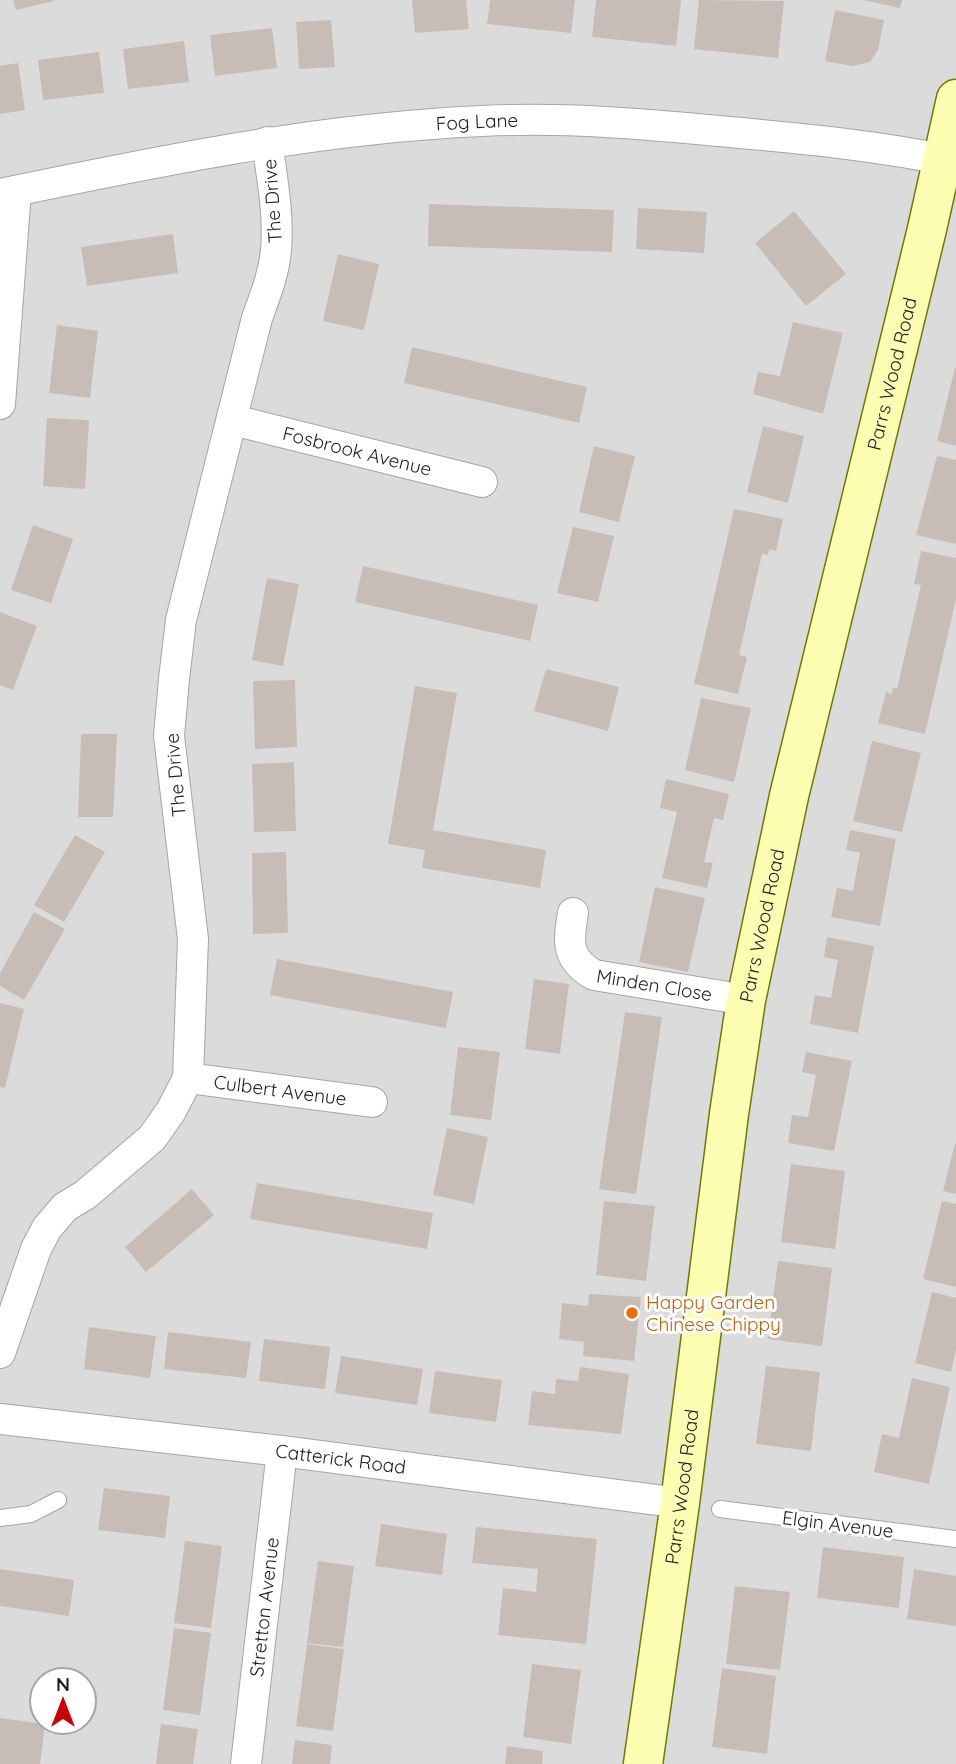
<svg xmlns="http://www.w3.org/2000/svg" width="956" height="1764" font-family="Quicksand,sans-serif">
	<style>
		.residential { fill: #dcdbdb; fill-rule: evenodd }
		.building { fill: #c8bdb6 }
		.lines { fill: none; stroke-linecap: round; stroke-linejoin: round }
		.lane-casing { stroke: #a5a5a5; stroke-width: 18 }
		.street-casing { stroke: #a5a5a5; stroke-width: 32 }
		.secondary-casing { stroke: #6f7a00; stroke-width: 41 }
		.lane { stroke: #fff; stroke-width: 16 }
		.street { stroke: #fff; stroke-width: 30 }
		.secondary { stroke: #fcffb2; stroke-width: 38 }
		.food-dot { fill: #e8710a; stroke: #fff; stroke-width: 2.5 }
		.labels { text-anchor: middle; stroke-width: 6; stroke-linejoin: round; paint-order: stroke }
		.street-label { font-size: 19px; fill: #1e1e1e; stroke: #fff }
		.food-label { font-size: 19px; fill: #c56008; stroke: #fff; text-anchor: start }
	</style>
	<rect width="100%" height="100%" fill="#f0ece3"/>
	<!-- residential -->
	<path class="residential" d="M 0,0 L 956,0 L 956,1764 L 0,1764 ZM 42,1680 L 84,1680 L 84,1722 L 42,1722 Z"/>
	<!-- building -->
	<g class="building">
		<polygon points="13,0 54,0 54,1 16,10"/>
		<polygon points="412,0 466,0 469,29 415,33"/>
		<polygon points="490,0 575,0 571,33 487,24"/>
		<polygon points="596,0 681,0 676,46 592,37"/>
		<polygon points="699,0 784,1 778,58 694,49"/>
		<polygon points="863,0 902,0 900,8"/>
		<polygon points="835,10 884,20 878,50 870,62 852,66 825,61"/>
		<polygon points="331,20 335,67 299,69 296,22"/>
		<polygon points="272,28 277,68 215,76 210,35"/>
		<polygon points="184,41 189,82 128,89 123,49"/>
		<polygon points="99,52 104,93 43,100 38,60"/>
		<polygon points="18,63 25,110 0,114 0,66"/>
		<polygon points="429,204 614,210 612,252 428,246"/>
		<polygon points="638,208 707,212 704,253 636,249"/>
		<polygon points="794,211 846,274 806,306 755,243"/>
		<polygon points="173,234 178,273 87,286 81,247"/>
		<polygon points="338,254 379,264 364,330 323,321"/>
		<polygon points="793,322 843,333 823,414 753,394 758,372 780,376"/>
		<polygon points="57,325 98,331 90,398 49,393"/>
		<polygon points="412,347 587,387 579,423 404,383"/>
		<polygon points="955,368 956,368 956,446 937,441"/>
		<polygon points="47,418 89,420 85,489 43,486"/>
		<polygon points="763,426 804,436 788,503 747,492"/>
		<polygon points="594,446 635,456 619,522 579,512"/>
		<polygon points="937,456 956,460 956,544 916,535"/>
		<polygon points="734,509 783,519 776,551 769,549 768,555 762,554 739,655 747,657 738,694 694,684"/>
		<polygon points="33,525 73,539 51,603 11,590"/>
		<polygon points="573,527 614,536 598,602 557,593"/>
		<polygon points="921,551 956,558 956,599 925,734 878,723 886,692 892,694 893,687 897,689 921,585 914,584"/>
		<polygon points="363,566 538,605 530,641 355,602"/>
		<polygon points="267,578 299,584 283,666 252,660"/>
		<polygon points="0,612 37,626 13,690 0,685"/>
		<polygon points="546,669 619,687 608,731 534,711"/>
		<polygon points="295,680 297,747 255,749 253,681"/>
		<polygon points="415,686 457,693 433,830 546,850 540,888 422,868 425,850 388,844"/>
		<polygon points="701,698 751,708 734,782 685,770"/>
		<polygon points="81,734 117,734 113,817 78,817"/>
		<polygon points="872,741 921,753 902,832 853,821"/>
		<polygon points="294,762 296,831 254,832 252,764"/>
		<polygon points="666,779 729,794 723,820 714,818 704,862 713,863 707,888 662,878 677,812 660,808"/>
		<polygon points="850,830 896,839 880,926 831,917 837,888 853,891 860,853 846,850"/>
		<polygon points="75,835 105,852 64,922 34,905"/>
		<polygon points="286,852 288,933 253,934 252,853"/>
		<polygon points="655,887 705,898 688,972 639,962"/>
		<polygon points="34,912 65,929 24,1000 0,986 0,973"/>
		<polygon points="827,937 874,946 858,1033 810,1024 815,995 831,998 838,960 824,957"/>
		<polygon points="277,959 453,992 446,1028 270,995"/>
		<polygon points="534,979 569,984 560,1054 525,1049"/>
		<polygon points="0,1003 24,1009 5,1088 0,1087"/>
		<polygon points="625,1012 662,1017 636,1194 599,1189"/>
		<polygon points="458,1047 500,1052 491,1120 450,1115"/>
		<polygon points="806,1052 852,1061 834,1151 788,1143 792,1115 808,1117 816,1075 802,1072"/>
		<polygon points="447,1128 488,1137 474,1204 433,1195"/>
		<polygon points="955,1143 956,1144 956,1194 943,1191"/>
		<polygon points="791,1164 845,1171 835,1249 781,1242"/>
		<polygon points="257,1183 433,1213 427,1249 250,1219"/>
		<polygon points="192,1189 214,1215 146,1272 125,1247"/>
		<polygon points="604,1201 655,1206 646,1281 596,1275"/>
		<polygon points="942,1201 956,1204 956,1287 923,1279"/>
		<polygon points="778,1261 832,1268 822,1346 768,1339"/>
		<polygon points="932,1292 956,1298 956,1349 951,1372 915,1363"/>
		<polygon points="589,1294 641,1297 634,1361 583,1356 584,1342 559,1339 562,1303 588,1306"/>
		<polygon points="89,1327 156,1336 150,1378 84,1369"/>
		<polygon points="168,1332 251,1342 246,1378 164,1369"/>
		<polygon points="264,1339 330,1347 325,1389 259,1381"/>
		<polygon points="341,1356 423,1369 417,1405 335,1393"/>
		<polygon points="766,1366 820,1372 811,1451 756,1444"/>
		<polygon points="580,1367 629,1374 621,1434 528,1425 532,1391 555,1394 556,1379 578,1381"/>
		<polygon points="435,1371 502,1380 496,1422 429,1413"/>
		<polygon points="912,1378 950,1387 929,1484 874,1472 882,1434 899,1438"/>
		<polygon points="104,1488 170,1496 165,1538 98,1530"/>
		<polygon points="381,1524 447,1534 442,1575 375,1566"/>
		<polygon points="476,1527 597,1539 586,1644 498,1635 503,1588 536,1592 538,1569 472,1563"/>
		<polygon points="185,1541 222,1546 211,1628 174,1623"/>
		<polygon points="823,1547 904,1557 899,1608 817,1598"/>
		<polygon points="318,1561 354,1566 343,1647 307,1643"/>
		<polygon points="0,1569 74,1580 69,1616 0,1606"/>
		<polygon points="914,1569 956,1576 956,1626 907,1619"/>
		<polygon points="735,1586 790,1592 780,1670 726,1664"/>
		<polygon points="174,1628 211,1633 200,1715 163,1710"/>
		<polygon points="307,1644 344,1649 333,1731 296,1726"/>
		<polygon points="532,1664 581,1670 571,1744 523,1737"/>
		<polygon points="722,1668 776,1676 767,1754 712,1747"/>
		<polygon points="0,1718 45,1724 40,1764 0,1764"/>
		<polygon points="161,1724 198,1729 193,1764 156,1764"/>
		<polygon points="295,1740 332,1745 330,1764 292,1764"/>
		<polygon points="507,1746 543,1751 542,1764 505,1764"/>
	</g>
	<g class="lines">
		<defs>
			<g id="lane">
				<polyline points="720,1509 956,1539"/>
				<polyline points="0,1518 31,1514 58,1500"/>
			</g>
			<g id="street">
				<path id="s1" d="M 0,194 C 159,161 319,128 482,121 C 568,117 645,124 730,132 C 806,139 881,146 956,162"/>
				<polyline points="0,404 16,191"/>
				<path id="s2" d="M 233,420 L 482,482"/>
				<path id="s3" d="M 573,913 C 568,942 566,959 594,975 L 746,1000"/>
				<path id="s4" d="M 188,1078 L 372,1102"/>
				<path d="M 0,1353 L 36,1249 L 47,1228 L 65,1207 L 85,1195 L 152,1138 L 171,1111 L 188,1078 L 193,939 L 169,736 L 174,679 L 181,620 L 257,318 C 265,296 274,274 276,250 C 279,214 272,178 267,142"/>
				<path id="s5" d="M 0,1419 L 282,1451 L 680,1503"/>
				<path id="s6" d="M 246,1764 L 282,1451"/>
			</g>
			<g id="secondary">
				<path id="s7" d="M 643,1764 L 680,1503 L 729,1114 L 746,1000 L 789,796 L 927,229 L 956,99"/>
			</g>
		</defs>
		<!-- lane casing -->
		<use href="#lane" class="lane-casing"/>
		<!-- street casing -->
		<use href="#street" class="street-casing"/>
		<!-- secondary casing -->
		<use href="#secondary" class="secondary-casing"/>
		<!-- lane -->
		<use href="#lane" class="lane"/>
		<!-- street -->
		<use href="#street" class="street"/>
		<!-- secondary -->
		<use href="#secondary" class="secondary"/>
	</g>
	<!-- markers -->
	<circle class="food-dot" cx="632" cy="1313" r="7"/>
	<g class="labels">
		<!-- street labels -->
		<g class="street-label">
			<text dy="7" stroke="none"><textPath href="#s1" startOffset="483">Fog Lane</textPath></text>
			<text transform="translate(272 201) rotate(-94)" y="7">The Drive</text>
			<text dy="7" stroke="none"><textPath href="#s7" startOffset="1414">Parrs Wood Road</textPath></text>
			<text dy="7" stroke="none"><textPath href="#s2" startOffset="128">Fosbrook Avenue</textPath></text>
			<text transform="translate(175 775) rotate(-95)" y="7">The Drive</text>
			<text dy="7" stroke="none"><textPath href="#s7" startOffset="847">Parrs Wood Road</textPath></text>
			<text dy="7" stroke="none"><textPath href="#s3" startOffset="133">Minden Close</textPath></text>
			<text dy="7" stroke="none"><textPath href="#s4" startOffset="93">Culbert Avenue</textPath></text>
			<text dy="7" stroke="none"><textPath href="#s5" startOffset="343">Catterick Road</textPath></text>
			<text dy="7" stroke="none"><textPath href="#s7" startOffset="280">Parrs Wood Road</textPath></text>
			<text transform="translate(838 1524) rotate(7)" y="7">Elgin Avenue</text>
			<text dy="7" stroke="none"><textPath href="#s6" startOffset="158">Stretton Avenue</textPath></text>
		</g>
		<!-- food labels -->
		<g class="food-label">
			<text x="646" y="1309">Happy Garden<tspan x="646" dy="22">Chinese Chippy</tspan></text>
		</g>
	</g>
	<!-- north arrow -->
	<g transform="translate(63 1701)"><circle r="33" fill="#ffffff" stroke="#a5a5a5" stroke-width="2"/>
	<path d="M0-5L12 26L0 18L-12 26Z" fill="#cc0003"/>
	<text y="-10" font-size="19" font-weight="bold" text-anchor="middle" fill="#1e1e1e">N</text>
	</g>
</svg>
